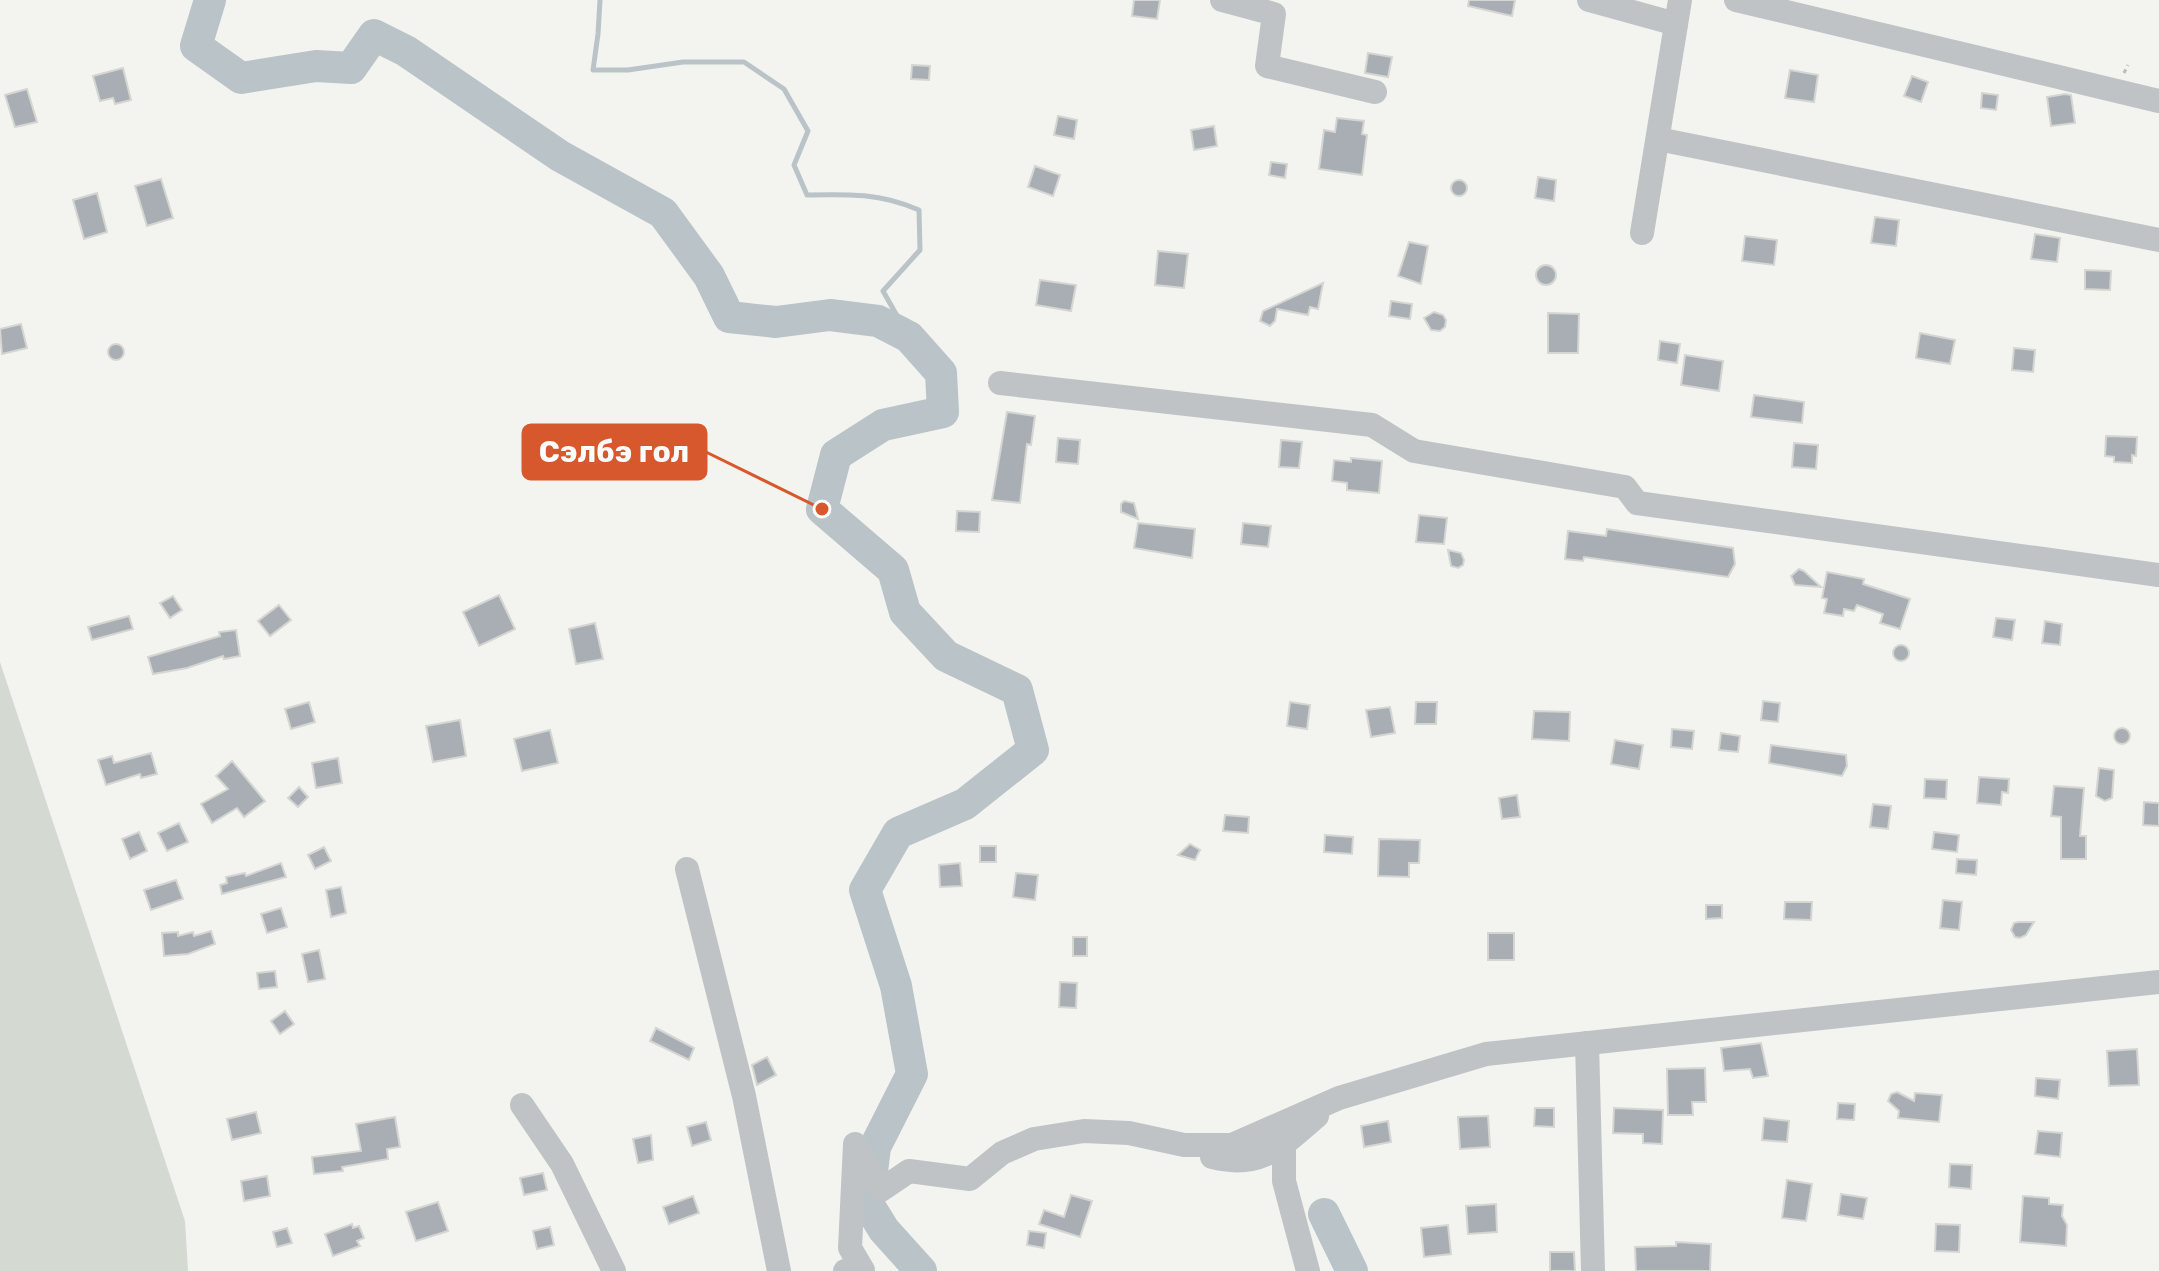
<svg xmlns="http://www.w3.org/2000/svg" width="2159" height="1271" font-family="Rubik,sans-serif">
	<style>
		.green { fill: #d4dad1 }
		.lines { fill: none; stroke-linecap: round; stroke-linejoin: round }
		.stream { stroke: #b9c3c8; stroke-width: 5 }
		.river { stroke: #b9c3c8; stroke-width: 32 }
		.building { fill: #a8aeb3; stroke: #d5d5d2; stroke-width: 2 }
		.path { stroke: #b9bbbd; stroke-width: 3; stroke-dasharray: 4 4; stroke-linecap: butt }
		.minor { stroke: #bfc3c6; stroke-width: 24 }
		.leader { fill: none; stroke: #d7582d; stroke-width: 3 }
		.callout-dot { fill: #d7582d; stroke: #fff; stroke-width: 3 }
		.callout { fill: #d7582d; stroke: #d7582d; stroke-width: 3 }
		.callout-label { font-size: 30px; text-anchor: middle; font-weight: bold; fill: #fff }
	</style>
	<rect width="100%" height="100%" fill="#f3f4f0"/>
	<!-- green -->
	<polygon class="green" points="0,662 185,1221 188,1271 0,1271"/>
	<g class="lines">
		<!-- stream -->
		<path class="stream" d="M 600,0 L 598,34 L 593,70 L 628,70 L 683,62 L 744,62 L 784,89 L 808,131 L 794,165 L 807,195 C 848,194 880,193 919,210 L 920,250 L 883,291 L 909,337"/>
		<!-- river -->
		<g class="river">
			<polyline points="210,0 196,46 241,78 316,66 351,68 374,35 406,51 560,156 663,213 709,276 729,317 776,322 830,315 878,321 909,337 941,373 943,412 883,425 836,455 822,509 893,570 905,612 946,656 1017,690 1033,750 965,804 898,833 865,890 896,986 912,1074 875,1147 868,1204 884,1230 921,1271"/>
			<polyline points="1324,1214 1352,1271"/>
		</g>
	</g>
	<!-- building -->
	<g class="building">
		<polygon points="1134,0 1160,0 1157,19 1132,16"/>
		<polygon points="1469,0 1515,0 1512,16 1468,6"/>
		<polygon points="1368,53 1392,57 1388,77 1365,73"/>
		<polygon points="912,65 930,66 929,80 911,79"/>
		<polygon points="123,68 131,100 115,104 113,98 100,101 93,76"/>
		<polygon points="1790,70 1818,75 1814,102 1785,98"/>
		<polygon points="1912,76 1928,82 1921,102 1904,96"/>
		<polygon points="27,89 37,122 15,127 5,95"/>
		<polygon points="1982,93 1998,95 1996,110 1981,108"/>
		<polygon points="2065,94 2071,95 2075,123 2051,126 2047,97"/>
		<polygon points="1058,116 1077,120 1074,139 1054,135"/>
		<polygon points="1337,118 1364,121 1362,134 1367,135 1362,175 1319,169 1324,130 1335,132"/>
		<polygon points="1214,126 1217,146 1194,150 1191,130"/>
		<polygon points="1271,162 1287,164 1285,178 1269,175"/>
		<polygon points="1035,166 1060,175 1053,196 1028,187"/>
		<polygon points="1538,177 1556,180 1554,201 1535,198"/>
		<polygon points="161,179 173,218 147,226 135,186"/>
		<circle cx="1459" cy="188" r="8"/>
		<polygon points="97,193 107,232 84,239 73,200"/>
		<polygon points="1875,217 1899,220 1896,246 1871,243"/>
		<polygon points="2035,234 2060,238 2057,262 2031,259"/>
		<polygon points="1745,236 1777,240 1774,265 1742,261"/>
		<polygon points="1409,242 1428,246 1421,284 1398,276"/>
		<polygon points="1158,251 1188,254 1184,288 1155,285"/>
		<circle cx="1546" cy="275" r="10"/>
		<polygon points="2085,270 2111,271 2110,290 2085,289"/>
		<polygon points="1040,280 1076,285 1071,311 1036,305"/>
		<polygon points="1323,283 1318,309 1310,307 1308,315 1277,309 1275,321 1270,326 1260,321 1263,311"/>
		<polygon points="1391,301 1412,304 1410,319 1389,316"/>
		<polygon points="1434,312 1443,315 1446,320 1445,327 1440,331 1431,330 1424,318"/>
		<polygon points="1548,313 1579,314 1578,353 1548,353"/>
		<polygon points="21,324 27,348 2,354 0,329"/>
		<polygon points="1920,333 1955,340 1950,364 1916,358"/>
		<polygon points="1660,341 1680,344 1677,363 1658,360"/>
		<circle cx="116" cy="352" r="8"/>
		<polygon points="2014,348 2035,350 2033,372 2012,370"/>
		<polygon points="1685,355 1723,361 1719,391 1681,385"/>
		<polygon points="1754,395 1804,402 1802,423 1751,417"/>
		<polygon points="1007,412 1035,416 1031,445 1027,444 1020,503 992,500"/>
		<polygon points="2106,436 2137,437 2136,456 2132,455 2132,463 2114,462 2114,457 2105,456"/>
		<polygon points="1058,438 1080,440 1078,464 1056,462"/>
		<polygon points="1281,440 1302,442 1299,468 1279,467"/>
		<polygon points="1794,443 1818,445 1816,469 1792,467"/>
		<polygon points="1351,458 1382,461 1379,493 1347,490 1347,483 1332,481 1334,460 1351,462"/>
		<polygon points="1124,501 1134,503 1138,519 1121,512 1121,504"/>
		<polygon points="957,511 980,512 979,532 956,531"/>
		<polygon points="1419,515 1447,518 1444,544 1416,542"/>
		<polygon points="1138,523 1195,529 1192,558 1134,548"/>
		<polygon points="1243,523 1271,526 1268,547 1241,544"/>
		<polygon points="1607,529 1733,548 1735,564 1728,577 1584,557 1583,561 1565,559 1568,531 1606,536"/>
		<polygon points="1448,550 1461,553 1464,560 1463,565 1458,568 1451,566"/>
		<polygon points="1799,569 1804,571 1821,587 1795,585 1791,576"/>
		<polygon points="1827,572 1864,579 1863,584 1910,599 1900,629 1880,623 1883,614 1857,605 1854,611 1844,609 1843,616 1824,613 1827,599 1822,598"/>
		<polygon points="499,595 515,629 479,646 463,612"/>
		<polygon points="173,596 182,610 170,618 160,603"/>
		<polygon points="279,605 291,620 270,636 258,621"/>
		<polygon points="129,616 133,629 92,640 88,627"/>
		<polygon points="1996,618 2015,620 2012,640 1993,637"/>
		<polygon points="2045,621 2062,624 2060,645 2042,643"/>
		<polygon points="595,623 603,659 576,664 569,629"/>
		<polygon points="236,630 240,656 224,659 223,656 187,668 153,674 148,657 220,636 219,632"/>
		<circle cx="1901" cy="653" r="8"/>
		<polygon points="1763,701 1780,703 1778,722 1761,720"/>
		<polygon points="309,702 315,722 291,729 285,709"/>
		<polygon points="1290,702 1310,705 1307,729 1287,726"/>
		<polygon points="1416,702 1437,702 1436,724 1415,724"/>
		<polygon points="1390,707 1395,733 1371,737 1366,710"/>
		<polygon points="1534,711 1570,712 1569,741 1532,739"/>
		<polygon points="460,720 466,756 433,762 426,726"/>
		<circle cx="2122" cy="736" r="8"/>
		<polygon points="1672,729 1694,731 1692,749 1671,747"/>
		<polygon points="550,730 558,763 522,771 514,739"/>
		<polygon points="1721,733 1740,736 1738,752 1719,750"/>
		<polygon points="1615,740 1643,745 1639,769 1611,764"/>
		<polygon points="1771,745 1846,755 1847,766 1842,776 1769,763"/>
		<polygon points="151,753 157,774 141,778 140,774 106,785 98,760 112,756 114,763"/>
		<polygon points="338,758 342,783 316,788 312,763"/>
		<polygon points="232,761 265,801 244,817 237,808 212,823 201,804 228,789 216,776"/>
		<polygon points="2099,768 2114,770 2112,798 2105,801 2096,796"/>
		<polygon points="1979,777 2009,779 2008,793 2002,792 2001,805 1977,803"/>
		<polygon points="1925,779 1947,780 1946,799 1924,798"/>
		<polygon points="2054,786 2084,788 2080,836 2086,836 2086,859 2061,859 2061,817 2051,816"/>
		<polygon points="299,787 308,797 298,807 288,798"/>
		<polygon points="1517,795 1520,817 1502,819 1499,798"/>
		<polygon points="2144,802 2159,803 2159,826 2143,825"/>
		<polygon points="1873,804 1891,806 1888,829 1870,827"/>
		<polygon points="1225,815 1249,817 1248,833 1223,831"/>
		<polygon points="179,823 188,842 167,851 158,833"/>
		<polygon points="139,832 147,851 130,859 122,839"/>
		<polygon points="1934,832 1959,835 1957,852 1932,849"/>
		<polygon points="1325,835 1353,837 1352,854 1324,852"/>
		<polygon points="1379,839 1420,840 1419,863 1409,863 1409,877 1378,876"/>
		<polygon points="1190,844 1200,850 1195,860 1178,855"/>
		<rect x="980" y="846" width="16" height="16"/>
		<polygon points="324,847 331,861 315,869 308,855"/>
		<polygon points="1957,859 1977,860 1976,875 1956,873"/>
		<polygon points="281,863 286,877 222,894 220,885 227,883 226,877 245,873 246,876"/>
		<polygon points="960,863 962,886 940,887 939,865"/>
		<polygon points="1016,873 1038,875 1035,900 1013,897"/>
		<polygon points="176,880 183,899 151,910 144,890"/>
		<polygon points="341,887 346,913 331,917 326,890"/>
		<polygon points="1943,900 1962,902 1959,930 1940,928"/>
		<polygon points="1785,902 1812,902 1811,920 1784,919"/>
		<polygon points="1706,905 1722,905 1722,918 1706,919"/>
		<polygon points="281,908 287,927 267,933 261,914"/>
		<polygon points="2018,922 2034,922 2026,935 2020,938 2015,937 2011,930 2014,923"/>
		<polygon points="211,931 215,944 188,954 164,956 162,933 178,932 178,936 193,932 194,936"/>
		<rect x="1488" y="933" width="26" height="27"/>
		<rect x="1073" y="937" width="14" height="19"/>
		<polygon points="319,950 325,979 308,982 302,954"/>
		<polygon points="275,971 277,987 259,989 257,973"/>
		<polygon points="1060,982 1077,983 1076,1008 1059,1007"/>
		<polygon points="285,1011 294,1024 280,1034 271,1021"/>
		<polygon points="656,1028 694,1048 689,1060 650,1041"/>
		<polygon points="1761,1043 1768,1076 1753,1078 1750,1069 1724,1071 1721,1048"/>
		<polygon points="2137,1049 2139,1085 2109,1086 2107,1051"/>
		<polygon points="767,1057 776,1075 757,1085 752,1065"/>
		<polygon points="1705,1068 1706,1102 1692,1102 1693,1115 1668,1115 1667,1069"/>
		<polygon points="2036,1078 2060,1080 2058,1099 2035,1096"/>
		<polygon points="1897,1092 1914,1101 1915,1093 1942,1095 1939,1122 1898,1118 1899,1111 1888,1101 1891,1094"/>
		<polygon points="1838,1103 1855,1104 1854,1120 1837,1119"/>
		<polygon points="1535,1108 1554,1108 1554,1127 1534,1126"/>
		<polygon points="1614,1108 1663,1110 1662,1144 1643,1143 1643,1134 1613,1133"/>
		<polygon points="256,1112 261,1133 232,1140 227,1119"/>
		<polygon points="1488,1116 1490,1147 1460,1149 1458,1117"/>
		<polygon points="395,1117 400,1147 387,1149 388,1159 342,1167 343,1171 314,1174 312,1157 361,1151 356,1124"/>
		<polygon points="1764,1118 1789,1121 1787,1142 1762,1140"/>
		<polygon points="1388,1121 1391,1142 1364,1147 1361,1126"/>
		<polygon points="706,1122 711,1140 692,1146 687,1127"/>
		<polygon points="2038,1131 2062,1133 2060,1157 2035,1154"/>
		<polygon points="651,1135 653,1160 638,1163 633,1139"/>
		<polygon points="1950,1164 1972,1165 1971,1189 1949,1187"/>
		<polygon points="543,1173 547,1190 524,1195 520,1178"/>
		<polygon points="267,1176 270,1196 244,1201 241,1181"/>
		<polygon points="1787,1180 1812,1184 1806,1221 1782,1218"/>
		<polygon points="1841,1194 1867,1198 1863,1219 1838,1215"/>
		<polygon points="1071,1195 1092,1201 1080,1237 1039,1224 1044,1210 1064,1217"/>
		<polygon points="693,1196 699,1213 669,1224 663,1207"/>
		<polygon points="2023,1196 2049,1198 2049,1204 2063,1205 2062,1216 2067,1225 2066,1246 2020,1242"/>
		<polygon points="438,1202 448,1231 416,1241 406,1212"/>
		<polygon points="1496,1204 1497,1232 1468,1234 1466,1206"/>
		<polygon points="352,1224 353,1228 359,1226 364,1238 357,1241 360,1246 333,1256 325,1234"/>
		<polygon points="1936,1224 1960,1225 1959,1252 1935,1251"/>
		<polygon points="1448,1225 1451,1254 1424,1257 1421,1228"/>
		<polygon points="550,1227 554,1245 537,1249 533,1231"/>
		<polygon points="287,1228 292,1243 277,1247 273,1232"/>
		<polygon points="1029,1231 1046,1233 1044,1248 1027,1245"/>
		<polygon points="1676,1242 1711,1244 1710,1271 1636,1271 1635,1247 1676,1246"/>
		<polygon points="1550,1252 1574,1252 1575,1271 1550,1271"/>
	</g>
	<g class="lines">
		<!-- path -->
		<polyline class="path" points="2124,73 2128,65"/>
		<!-- minor -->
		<g class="minor">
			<polyline points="1222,0 1274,14 1267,66 1375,92"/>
			<polyline points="1589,0 1676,24"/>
			<polyline points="1736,0 2159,101"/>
			<polyline points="1658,139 2159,240"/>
			<polyline points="1642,233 1680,0"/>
			<polyline points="1000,383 1372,425 1414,451 1625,487 1637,503 2159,575"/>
			<polyline points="687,869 744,1096 779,1271"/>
			<polyline points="1587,1043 1593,1271"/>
			<polyline points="522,1105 562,1164 614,1271"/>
			<polyline points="1284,1146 1284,1181 1308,1271"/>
			<path d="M 1212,1157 C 1261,1170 1283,1145 1317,1116"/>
			<polyline points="845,1271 863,1270 850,1248 855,1144 881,1190 909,1171 970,1179 1002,1153 1034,1139 1084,1131 1129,1133 1184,1145 1232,1145 1339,1098 1486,1054 2159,982"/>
		</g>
	</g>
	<!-- callouts -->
	<path class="leader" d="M822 509L706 452"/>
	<circle class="callout-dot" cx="822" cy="509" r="8"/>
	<rect class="callout" x="523" y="425" width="183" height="54" rx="8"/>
	<g class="callout-label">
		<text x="614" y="462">Сэлбэ гол</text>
	</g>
</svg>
